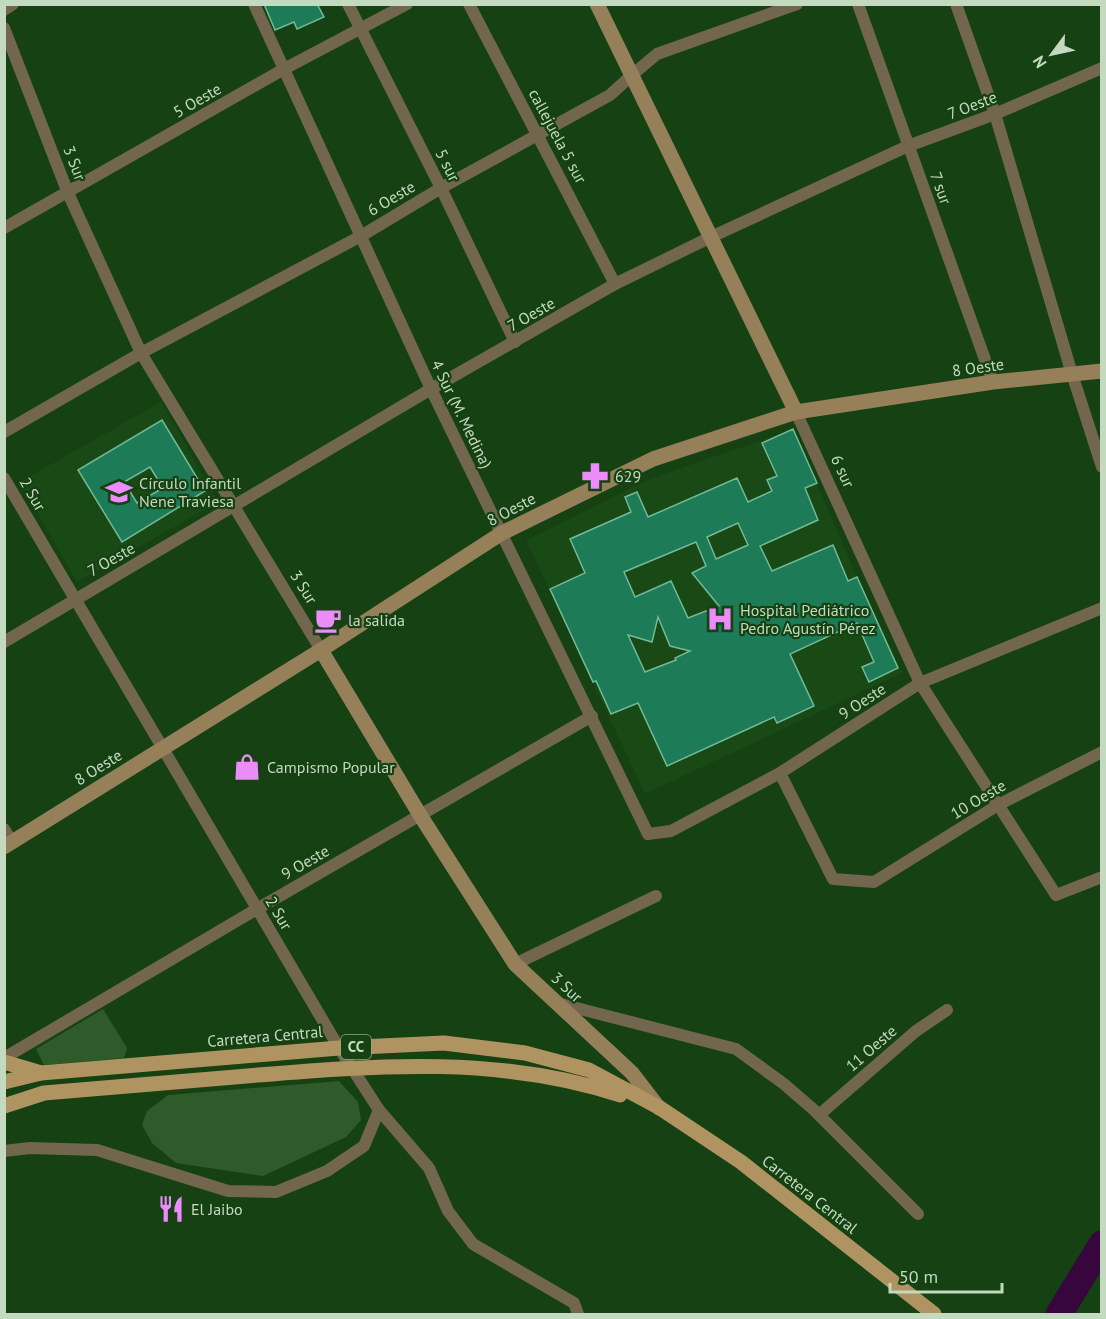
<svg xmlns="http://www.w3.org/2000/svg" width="1106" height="1319" font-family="'PT Sans',sans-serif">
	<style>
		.built { fill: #194a15 }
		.green { fill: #2f5b2b }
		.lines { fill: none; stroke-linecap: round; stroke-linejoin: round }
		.river { stroke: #36063d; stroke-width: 27 }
		.building { fill: #1d7b57; stroke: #72ba97; stroke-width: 1.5; fill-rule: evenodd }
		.street { stroke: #73664e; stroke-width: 12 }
		.secondary { stroke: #958059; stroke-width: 15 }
		.primary { stroke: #af9461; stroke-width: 15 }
		.labels { text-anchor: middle; stroke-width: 4.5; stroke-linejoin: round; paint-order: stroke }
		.shield { fill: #164113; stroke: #8fac8c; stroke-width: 1.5 }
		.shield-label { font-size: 15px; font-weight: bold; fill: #c3dac0 }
		.street-label { font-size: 16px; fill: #c3dac0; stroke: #164113 }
		.poi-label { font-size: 16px; fill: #c3dac0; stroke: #164113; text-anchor: start }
	</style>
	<rect width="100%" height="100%" fill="#164113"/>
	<!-- built -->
	<g class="built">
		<polygon points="161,402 218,502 77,582 20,482"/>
		<polygon points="793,429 857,577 902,673 645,794 526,540 650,479"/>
	</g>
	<!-- green -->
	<g class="green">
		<polygon points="103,1009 127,1048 124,1058 44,1065 36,1049"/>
		<polygon points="339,1081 358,1102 361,1120 346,1137 263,1176 176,1163 152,1143 142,1125 147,1111 168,1095"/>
	</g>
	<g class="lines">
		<!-- river -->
		<polyline class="river" points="1059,1314 1102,1244"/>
	</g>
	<!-- building -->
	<g class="building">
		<polygon points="264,4 317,4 324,17 297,29 294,22 275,30"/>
		<path d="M 162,420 L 205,491 L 122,542 L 78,470 ZM 150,467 L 163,488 L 137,503 L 124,482 Z"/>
		<path d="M 793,429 L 817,483 L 805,488 L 818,520 L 760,546 L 772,571 L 833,545 L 848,581 L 857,577 L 898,668 L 869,682 L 862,667 L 874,662 L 857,623 L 790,654 L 814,706 L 777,723 L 774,717 L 667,766 L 638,703 L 611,714 L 596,681 L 593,682 L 550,589 L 585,573 L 570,539 L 631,512 L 625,497 L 637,492 L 648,517 L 737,478 L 748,502 L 772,491 L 767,480 L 777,476 L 762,443 ZM 738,523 L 748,545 L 716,559 L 707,537 ZM 696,542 L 706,566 L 692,573 L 719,606 L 688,618 L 671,581 L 635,597 L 624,572 ZM 658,617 L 670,646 L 690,651 L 675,658 L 676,660 L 645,672 L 628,635 L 652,642 Z"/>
	</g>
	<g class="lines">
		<!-- street -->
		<g class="street">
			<polyline points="254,4 431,389 648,834 671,831 780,773 920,683 1102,608"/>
			<polyline points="348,4 441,188 515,342"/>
			<polyline points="469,4 615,284"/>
			<polyline points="858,4 993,382"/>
			<polyline points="956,4 995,114 1072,374 1102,467"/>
			<polyline points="4,10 13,4"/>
			<polyline points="4,28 68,193 141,353 321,650"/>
			<polyline points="4,228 284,69 407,4"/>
			<polyline points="796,412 920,683 1056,895 1102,877"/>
			<polyline points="4,432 141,353 361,236 441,188 610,95 632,75 657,54 797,4"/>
			<polyline points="4,478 339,1048 379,1110 429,1168 448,1211 473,1244 574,1303 578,1314"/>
			<polyline points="4,642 431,389 615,284 711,237 908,146 995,114 1102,68"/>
			<polyline points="780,773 833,879 874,882 998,805 1102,752"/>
			<polyline points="4,829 12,842"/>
			<polyline points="515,964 656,896"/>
			<polyline points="557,1003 736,1049 784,1084 814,1110 918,1214"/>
			<polyline points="4,1058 257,909 592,716"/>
			<polyline points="819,1115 916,1031 947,1010"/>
			<polyline points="4,1151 30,1148 97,1150 228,1191 276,1192 327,1171 364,1146 379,1110"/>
		</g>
		<!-- secondary -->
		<g class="secondary">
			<polyline points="597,4 796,412"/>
			<polyline points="321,650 420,815 515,964 632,1073 659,1108"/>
			<polyline points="4,847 321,650 502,533 653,459 796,412 993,382 1102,371"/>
		</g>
		<!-- primary -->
		<g class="primary">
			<polyline points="4,1062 41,1073"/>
			<polyline points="4,1082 41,1073 339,1048 444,1043 525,1053 589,1070 660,1108 741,1162 934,1314"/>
			<path d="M 4,1106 L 44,1093 C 115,1087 186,1081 258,1075 C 378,1065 503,1056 620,1095"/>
		</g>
	</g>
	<!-- icons -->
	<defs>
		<symbol id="pharmacy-bare" viewBox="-9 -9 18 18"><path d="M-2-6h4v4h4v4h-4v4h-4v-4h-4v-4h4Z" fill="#ec8cfa" stroke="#164113" stroke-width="2.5" paint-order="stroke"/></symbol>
		<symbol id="school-bare" viewBox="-9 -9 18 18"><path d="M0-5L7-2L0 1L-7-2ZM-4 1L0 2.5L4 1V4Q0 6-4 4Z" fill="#ec8cfa" stroke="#164113" stroke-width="2.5" paint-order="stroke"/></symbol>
		<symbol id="hospital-bare" viewBox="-9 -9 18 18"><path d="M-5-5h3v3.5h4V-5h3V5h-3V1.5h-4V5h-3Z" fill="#ec8cfa" stroke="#164113" stroke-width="2.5" paint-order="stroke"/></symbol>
		<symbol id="cafe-bare" viewBox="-9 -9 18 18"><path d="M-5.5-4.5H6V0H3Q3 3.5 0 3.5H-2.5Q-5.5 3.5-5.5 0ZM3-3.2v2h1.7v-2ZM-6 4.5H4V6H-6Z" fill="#ec8cfa" stroke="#164113" stroke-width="2.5" paint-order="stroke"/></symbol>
		<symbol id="shop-bare" viewBox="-9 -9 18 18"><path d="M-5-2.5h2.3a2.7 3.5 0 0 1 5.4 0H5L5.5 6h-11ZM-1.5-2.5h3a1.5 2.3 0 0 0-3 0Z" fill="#ec8cfa" stroke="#164113" stroke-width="2.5" paint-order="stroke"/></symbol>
		<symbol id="restaurant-bare" viewBox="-9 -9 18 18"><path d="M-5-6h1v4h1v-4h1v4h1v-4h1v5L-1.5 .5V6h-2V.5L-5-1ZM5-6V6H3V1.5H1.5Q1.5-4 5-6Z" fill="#ec8cfa" stroke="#164113" stroke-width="2.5" paint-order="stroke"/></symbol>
	</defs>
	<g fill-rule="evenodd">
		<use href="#pharmacy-bare" x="576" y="457" width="38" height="38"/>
		<use href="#school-bare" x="100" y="473" width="38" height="38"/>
		<use href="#hospital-bare" x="701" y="600" width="38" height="38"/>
		<use href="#cafe-bare" x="309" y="601" width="38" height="38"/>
		<use href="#shop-bare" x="228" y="748" width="38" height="38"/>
		<use href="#restaurant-bare" x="152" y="1190" width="38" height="38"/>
	</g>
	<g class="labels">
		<!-- shield labels -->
		<rect class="shield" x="341" y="1035" width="30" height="24" rx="4.5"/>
		<g class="shield-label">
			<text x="356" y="1052">CC</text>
		</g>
		<!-- street labels -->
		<g class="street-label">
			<text transform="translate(197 100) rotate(-30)" y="6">5 Oeste</text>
			<text transform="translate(972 105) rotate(-21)" y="6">7 Oeste</text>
			<text transform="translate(558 136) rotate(62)" y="6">callejuela 5 sur</text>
			<text transform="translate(75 163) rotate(69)" y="6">3 Sur</text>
			<text transform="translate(448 165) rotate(63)" y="6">5 sur</text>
			<text transform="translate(941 188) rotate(70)" y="6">7 sur</text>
			<text transform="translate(391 198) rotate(-31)" y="6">6 Oeste</text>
			<text transform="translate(531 314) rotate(-30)" y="6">7 Oeste</text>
			<text transform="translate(978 367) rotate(-8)" y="6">8 Oeste</text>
			<text transform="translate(462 414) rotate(64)" y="6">4 Sur (M. Medina)</text>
			<text transform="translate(843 471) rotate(65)" y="6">6 sur</text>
			<text transform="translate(33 494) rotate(60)" y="6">2 Sur</text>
			<text transform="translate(511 509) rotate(-28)" y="6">8 Oeste</text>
			<text transform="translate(111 559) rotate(-30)" y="6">7 Oeste</text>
			<text transform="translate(304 587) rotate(58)" y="6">3 Sur</text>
			<text transform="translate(862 701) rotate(-33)" y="6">9 Oeste</text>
			<text transform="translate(98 767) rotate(-32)" y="6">8 Oeste</text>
			<text transform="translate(978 799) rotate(-31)" y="6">10 Oeste</text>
			<text transform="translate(305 862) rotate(-30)" y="6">9 Oeste</text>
			<text transform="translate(279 913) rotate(59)" y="6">2 Sur</text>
			<text transform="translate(567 987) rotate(43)" y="6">3 Sur</text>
			<text transform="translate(265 1036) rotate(-5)" y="6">Carretera Central</text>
			<text transform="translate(871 1048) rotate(-41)" y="6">11 Oeste</text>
			<text transform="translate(810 1194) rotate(38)" y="6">Carretera Central</text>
		</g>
		<!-- poi labels -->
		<g class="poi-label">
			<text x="615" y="482">629</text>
			<text x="139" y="489">Círculo Infantil<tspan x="139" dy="18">Nene Traviesa</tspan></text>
			<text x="740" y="616">Hospital Pediátrico<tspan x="740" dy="18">Pedro Agustín Pérez</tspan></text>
			<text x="348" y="626">la salida</text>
			<text x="267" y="773">Campismo Popular</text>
			<text x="191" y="1215">El Jaibo</text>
		</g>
	</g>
	<!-- border -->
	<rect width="1106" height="1319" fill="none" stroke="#c3dac0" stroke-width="12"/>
	<!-- north arrow -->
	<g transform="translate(1052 54) rotate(237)" stroke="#164113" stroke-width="4.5" paint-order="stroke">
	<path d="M0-4.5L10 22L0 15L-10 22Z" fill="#c3dac0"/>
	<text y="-9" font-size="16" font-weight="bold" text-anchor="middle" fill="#c3dac0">N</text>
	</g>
	<!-- scale -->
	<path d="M890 1283v9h112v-9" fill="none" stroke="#c3dac0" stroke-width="3"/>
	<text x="899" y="1283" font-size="18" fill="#c3dac0" stroke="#164113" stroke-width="4.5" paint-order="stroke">50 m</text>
</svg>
